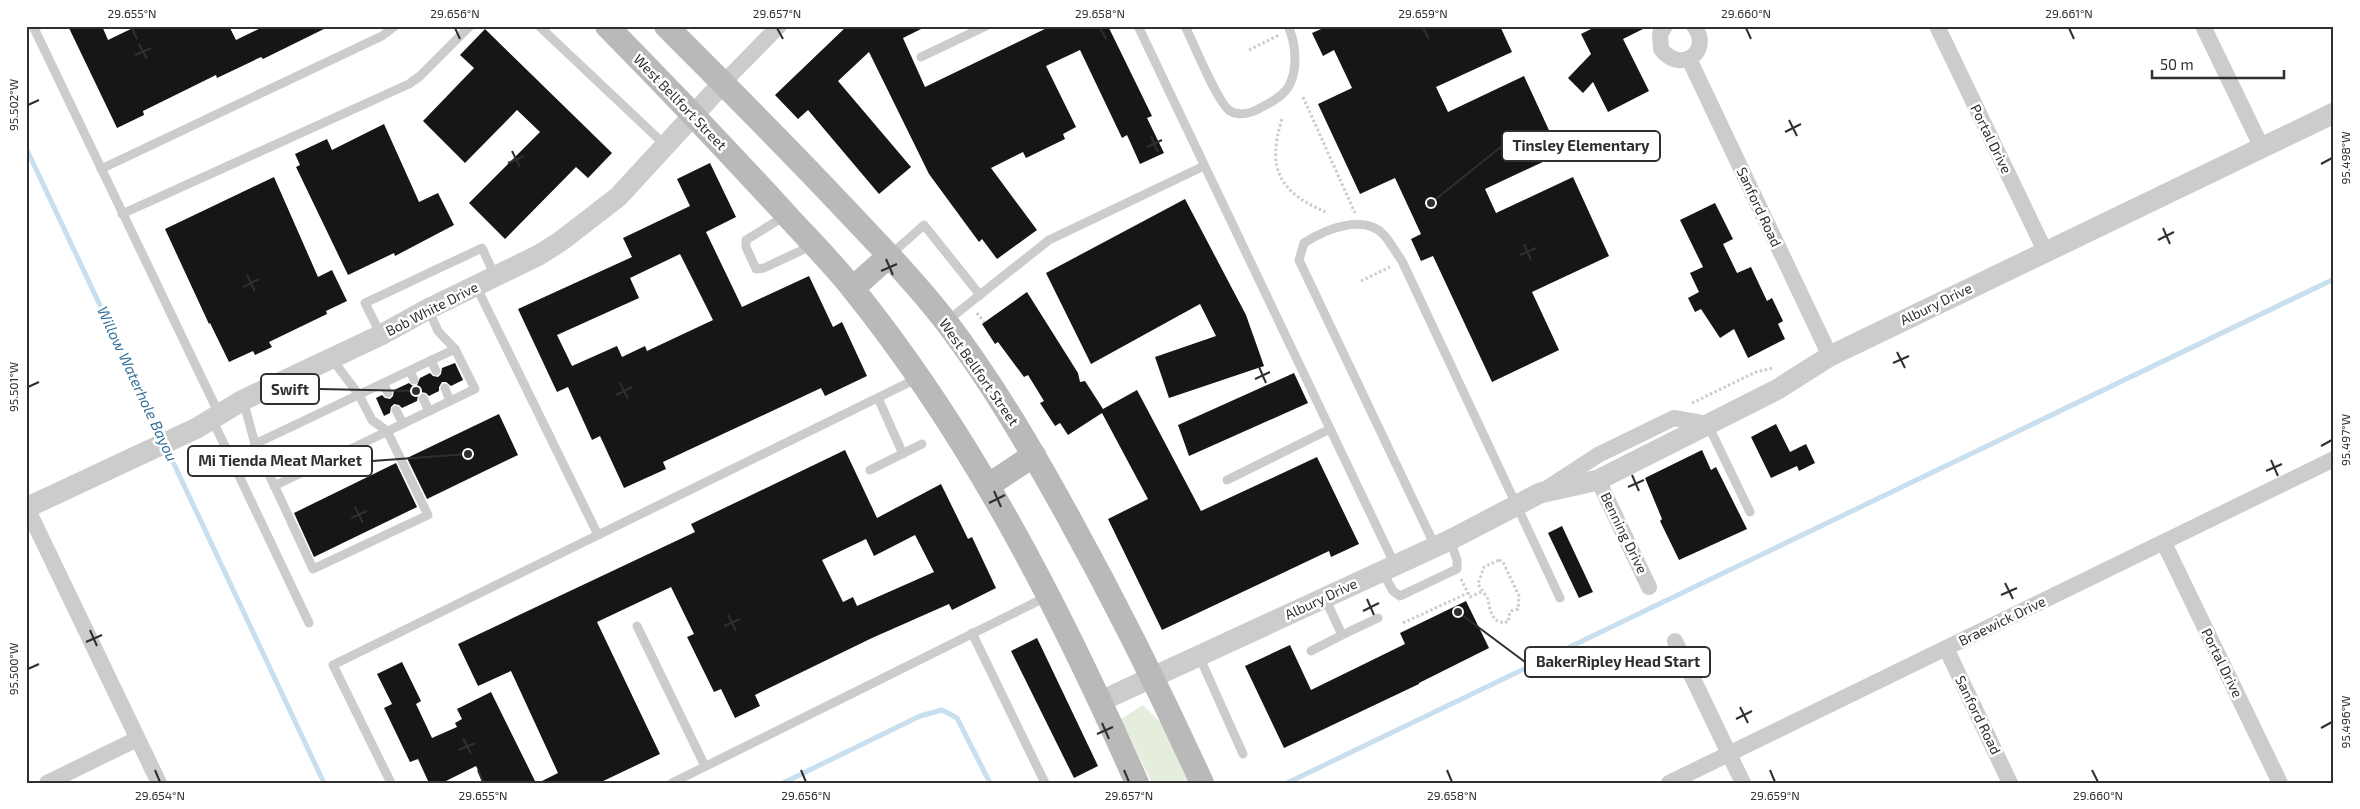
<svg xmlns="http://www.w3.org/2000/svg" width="2360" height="809" font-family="'Exo 2',sans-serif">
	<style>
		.green { fill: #e5eedc }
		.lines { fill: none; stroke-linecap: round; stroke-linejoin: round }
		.stream { stroke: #c7dfef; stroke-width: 5 }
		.building { fill: #161616; fill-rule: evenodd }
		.path { stroke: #ccc; stroke-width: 3; stroke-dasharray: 2.5 2.5; stroke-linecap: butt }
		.service { stroke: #ccc; stroke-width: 9 }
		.minor { stroke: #ccc; stroke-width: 16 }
		.tertiary { stroke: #ccc; stroke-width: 21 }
		.secondary { stroke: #b9b9b9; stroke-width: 24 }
		.ticks { fill: none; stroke: #2f2f2f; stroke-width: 2 }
		.labels { text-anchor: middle; stroke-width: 5; stroke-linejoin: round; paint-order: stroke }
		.street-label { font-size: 14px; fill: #2f2f2f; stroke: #fff }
		.water-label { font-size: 15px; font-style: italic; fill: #357199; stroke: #fff }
		.leader { fill: none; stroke: #2f2f2f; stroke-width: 2 }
		.callout-dot { fill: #2f2f2f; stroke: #fff; stroke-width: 2 }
		.callout { fill: #fff; stroke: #2f2f2f; stroke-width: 2 }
		.callout-label { font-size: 15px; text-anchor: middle; font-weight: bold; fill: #2f2f2f }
		.neatline { fill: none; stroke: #2f2f2f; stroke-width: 2 }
		.ticks-label { font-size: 12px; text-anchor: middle; fill: #2f2f2f }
	</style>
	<rect width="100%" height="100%" fill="#fff"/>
	<!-- green -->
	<polygon class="green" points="1143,705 1161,723 1190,783 1152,783 1121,719"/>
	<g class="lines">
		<!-- stream -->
		<g class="stream">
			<polyline points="26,148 163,439"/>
			<polyline points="166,447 324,783"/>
			<polyline points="783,783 920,716 942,710 957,718 990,783"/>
			<polyline points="1287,783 2334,279"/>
		</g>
	</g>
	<!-- building -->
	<g class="building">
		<polygon points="68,26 102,26 108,40 137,26 229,26 236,40 265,26 330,26 263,59 261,57 217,78 216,75 143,111 144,115 117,128"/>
		<polygon points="847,26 927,26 903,38 925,87 1051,26 1108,26 1152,116 1147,118 1164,153 1140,164 1127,135 1122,138 1080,50 1046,66 1076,127 1063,134 1065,139 1026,158 1023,152 991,168 1037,230 997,259 982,239 979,242 929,174 869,52 838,81 911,167 879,194 808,110 798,119 775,95"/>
		<polygon points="1328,26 1500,26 1512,52 1436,87 1448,112 1524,76 1560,154 1485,189 1496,213 1573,177 1609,256 1532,292 1559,350 1492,382 1433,256 1421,261 1411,239 1421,234 1395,178 1360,194 1318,104 1352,88 1334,50 1323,56 1312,33"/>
		<polygon points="1597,26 1649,26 1623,39 1649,91 1608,112 1593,82 1583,93 1568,78 1591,54 1581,34"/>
		<polygon points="485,29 612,153 588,178 576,167 505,239 469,203 540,132 517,110 465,163 423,121 474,68 460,55"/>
		<polygon points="384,124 419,202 438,193 454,225 395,256 394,253 348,275 296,167 300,165 295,154 327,139 332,150"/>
		<path d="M 710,163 L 736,217 L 706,232 L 742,307 L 809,276 L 833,327 L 842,322 L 867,376 L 825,396 L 821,388 L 663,462 L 666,469 L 624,488 L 600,436 L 592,440 L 568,387 L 557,392 L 518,309 L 632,257 L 623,238 L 690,206 L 677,179 ZM 680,254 L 713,320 L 647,351 L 645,346 L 622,357 L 617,346 L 572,366 L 557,335 L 639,298 L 630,278 Z"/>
		<polygon points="274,177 318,277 332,270 347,301 326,311 327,314 269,342 272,347 255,355 253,351 229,362 210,323 209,324 165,229"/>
		<polygon points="1185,199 1246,315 1264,366 1169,398 1155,357 1216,336 1200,304 1091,364 1046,273"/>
		<polygon points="1715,203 1733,239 1723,244 1737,273 1751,267 1767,301 1772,298 1783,321 1778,324 1785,339 1748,358 1734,329 1720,338 1701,309 1695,312 1688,298 1699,292 1690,273 1703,267 1680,220"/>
		<polygon points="1027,292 1078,373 1080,382 1085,381 1103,409 1137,390 1201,511 1317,457 1359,544 1331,557 1329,551 1162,630 1108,519 1148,499 1102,413 1068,435 1060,423 1055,426 1040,403 1044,401 1028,375 1024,377 998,342 995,344 982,324"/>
		<polygon points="455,363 463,380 451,386 446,382 442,382 439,387 439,391 429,396 426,393 421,392 418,395 417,401 402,408 399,405 394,404 391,407 390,413 384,416 376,398 382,395 385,398 390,399 393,396 394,390 409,383 413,386 417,385 420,378 430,373 433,376 438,377 441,374 442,368"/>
		<polygon points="1294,373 1308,403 1189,456 1178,425"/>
		<polygon points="499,414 518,455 427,499 407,458"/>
		<polygon points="1776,424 1790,452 1806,444 1815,463 1799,471 1797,466 1771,478 1751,437"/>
		<path d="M 845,450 L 877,518 L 941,484 L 968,539 L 972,537 L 996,588 L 952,610 L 949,604 L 872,638 L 755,695 L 760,706 L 735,718 L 721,689 L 714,692 L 687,637 L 694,634 L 671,587 L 597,622 L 660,754 L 599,783 L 538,783 L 558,773 L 511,671 L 478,686 L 458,644 L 695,532 L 691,524 ZM 915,535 L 934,572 L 857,606 L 853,597 L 843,602 L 822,560 L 866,539 L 874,556 Z"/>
		<polygon points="1702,450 1711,470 1716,467 1747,529 1679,560 1660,521 1662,519 1645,478"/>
		<polygon points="396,463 417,507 314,557 294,513"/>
		<polygon points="1562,526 1593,592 1579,598 1548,533"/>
		<polygon points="1466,601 1489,648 1419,683 1419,684 1284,748 1245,666 1290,645 1311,690 1405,644 1400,633"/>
		<polygon points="1037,638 1098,766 1074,778 1011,651"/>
		<polygon points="402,662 421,701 416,704 432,738 457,727 455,723 462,719 457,709 491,692 536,783 484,783 476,766 442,783 429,783 418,759 410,762 384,708 392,704 377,674"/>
	</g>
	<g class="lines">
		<!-- path -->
		<g class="path">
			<polyline points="1249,50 1279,35"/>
			<polyline points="1303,97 1355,213"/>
			<path d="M 1282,119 C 1266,170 1280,193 1328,213"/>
			<polyline points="1361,281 1390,267"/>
			<polyline points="977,313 984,322"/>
			<polyline points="1692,403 1756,372 1773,368"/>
			<polygon points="1499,560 1503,562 1519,596 1518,609 1511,611 1508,617 1509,621 1504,623 1495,620 1490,610 1488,599 1478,584 1484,567"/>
			<polyline points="1461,579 1470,597 1483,591"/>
			<polyline points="1403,623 1468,593"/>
		</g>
		<!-- service -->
		<g class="service">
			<polyline points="33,26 219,414"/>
			<polyline points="539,26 665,145"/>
			<polyline points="1138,26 1395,565"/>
			<path d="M 1185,26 C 1193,42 1218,104 1230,111 C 1241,117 1252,113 1262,107 C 1272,102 1283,96 1289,86 C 1298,69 1296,43 1288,26"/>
			<polyline points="921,57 986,26"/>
			<polyline points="101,169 382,36 395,26"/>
			<polyline points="122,214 409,84 420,76 470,26"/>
			<polyline points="785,216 746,240 746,247 756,269 764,268 813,245"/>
			<polyline points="890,255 924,225 980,295"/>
			<polyline points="476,286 598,535"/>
			<polyline points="947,321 1049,240 1204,166"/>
			<polyline points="381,335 365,303 482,248 495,276"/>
			<polyline points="431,360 436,371"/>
			<polyline points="410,371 414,380"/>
			<polyline points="383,383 388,393"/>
			<polyline points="445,388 450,401"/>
			<polyline points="423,398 429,411"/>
			<polyline points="878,398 903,454"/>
			<polyline points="243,400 255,444 313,569 428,515 387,431 372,420 359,395 332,359"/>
			<polyline points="396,410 403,424"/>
			<polyline points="212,419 309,623"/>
			<polyline points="1708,425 1750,512"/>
			<polyline points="255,444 455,349"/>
			<polyline points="870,470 922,444"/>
			<polyline points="1227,480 1330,429"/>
			<polyline points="274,486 475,389 455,349 438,331 428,309"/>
			<path d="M 1435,546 L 1299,260 L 1304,243 C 1324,230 1363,213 1384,235 C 1391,243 1396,253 1402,261 L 1560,598"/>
			<polyline points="1382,571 1393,591 1400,596 1457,569 1457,560 1450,540"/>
			<polyline points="1325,598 1342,635 1378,618"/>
			<polyline points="637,626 705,766"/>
			<polyline points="972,633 1045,783"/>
			<polyline points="1311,651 1342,635"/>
			<polyline points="1199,656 1243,754"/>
			<polyline points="391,783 333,665 918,378"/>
			<polyline points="672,783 1046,597"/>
		</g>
		<!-- minor -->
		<g class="minor">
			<path d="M 1665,26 L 1660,34 L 1661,49 C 1681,75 1713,51 1694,26"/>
			<polyline points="1937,26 2045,251"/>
			<polyline points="2203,26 2262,148"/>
			<polyline points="1689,59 1830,356"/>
			<polyline points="723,83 779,26"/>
			<polyline points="1598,480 1649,587"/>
			<polyline points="1546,489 1598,455 1674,418 1708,424"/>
			<polyline points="27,508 159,783"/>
			<polyline points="2164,543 2280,783"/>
			<polyline points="1675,641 1743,783"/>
			<polyline points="1946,648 2010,783"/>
			<polyline points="47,783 137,739"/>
			<polyline points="1669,783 2334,459"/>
		</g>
		<!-- tertiary -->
		<g class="tertiary">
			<polyline points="26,508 197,428 243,400 381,335 428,309 539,255 561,241 618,197 723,83"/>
			<polyline points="1101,701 1450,540 1540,493 1598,480 1778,389 1830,356 2334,113"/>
		</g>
		<!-- secondary -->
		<g class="secondary">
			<path d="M 607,26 C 666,86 724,147 781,209 C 805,236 831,261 853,289 C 973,438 1060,609 1137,783"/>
			<path d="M 666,26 C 727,87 788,148 847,211 C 881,247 917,284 947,323 C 994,385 1032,451 1069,518 C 1117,605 1161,693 1202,783"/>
			<polyline points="853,288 889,256"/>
			<polyline points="989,485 1034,455"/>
		</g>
	</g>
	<!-- ticks -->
	<path class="ticks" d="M 132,28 L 137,39M 455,28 L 460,39M 777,28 L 783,39M 1100,28 L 1106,39M 1423,28 L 1429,39M 1746,28 L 1751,39M 2069,28 L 2074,39M 139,44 L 147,59M 135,55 L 151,48M 28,105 L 39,100M 1789,120 L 1797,136M 1785,132 L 1801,124M 1151,136 L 1158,152M 1147,147 L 1162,140M 512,151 L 520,167M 508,163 L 524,156M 2321,164 L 2332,158M 2163,228 L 2170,244M 2158,240 L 2174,232M 1524,244 L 1531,260M 1520,255 L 1536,248M 886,259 L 893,275M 881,271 L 897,264M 247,275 L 255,291M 243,287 L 259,279M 1897,352 L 1905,368M 1893,363 L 1909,356M 1259,367 L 1266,383M 1255,379 L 1270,372M 620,383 L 628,399M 28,387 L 39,382M 616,395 L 632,387M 2321,446 L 2332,440M 2271,460 L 2278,476M 2266,471 L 2282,464M 1632,475 L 1639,491M 1628,487 L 1644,480M 994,491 L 1001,507M 989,503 L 1005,495M 355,507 L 363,523M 351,518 L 367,511M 2005,583 L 2013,599M 2001,595 L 2017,588M 1367,599 L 1374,615M 1363,611 L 1379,603M 728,615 L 736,631M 724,626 L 740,619M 90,630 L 97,646M 86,642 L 102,635M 28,669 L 39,664M 1740,707 L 1748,723M 1736,719 L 1752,711M 1102,723 L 1109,739M 2321,728 L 2332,722M 1097,734 L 1113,727M 463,738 L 471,754M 459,750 L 475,743M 155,770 L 160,782M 478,770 L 483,782M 801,770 L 806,782M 1124,770 L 1129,782M 1447,770 L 1452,782M 1770,770 L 1775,782M 2092,770 L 2098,782"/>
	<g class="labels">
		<!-- street labels -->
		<g class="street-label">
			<text transform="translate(680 102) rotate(46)" y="5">West Bellfort Street</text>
			<text transform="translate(1991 139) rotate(64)" y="5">Portal Drive</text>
			<text transform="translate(1759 207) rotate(65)" y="5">Sanford Road</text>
			<text transform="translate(1936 304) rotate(-26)" y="5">Albury Drive</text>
			<text transform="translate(432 309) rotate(-27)" y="5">Bob White Drive</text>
			<text transform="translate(979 372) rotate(55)" y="5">West Bellfort Street</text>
			<text transform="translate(1624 533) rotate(64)" y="5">Benning Drive</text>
			<text transform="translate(1321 599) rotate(-25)" y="5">Albury Drive</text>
			<text transform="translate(2002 621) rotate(-26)" y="5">Braewick Drive</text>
			<text transform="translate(2222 663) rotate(64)" y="5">Portal Drive</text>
			<text transform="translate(1978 715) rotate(64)" y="5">Sanford Road</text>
		</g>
		<!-- water labels -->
		<g class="water-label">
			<text transform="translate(137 384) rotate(65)" y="5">Willow Waterhole Bayou</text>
		</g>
	</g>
	<!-- callouts -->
	<path class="leader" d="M1431 203L1502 146M416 391L319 389M468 454L372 461M1458 612L1525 662"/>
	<g class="callout-dot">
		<circle cx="1431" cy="203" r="5"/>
		<circle cx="416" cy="391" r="5"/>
		<circle cx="468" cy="454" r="5"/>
		<circle cx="1458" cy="612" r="5"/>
	</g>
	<g class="callout">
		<rect x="1502" y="131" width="158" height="30" rx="5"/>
		<rect x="261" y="374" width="58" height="30" rx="5"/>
		<rect x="188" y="446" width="184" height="30" rx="5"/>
		<rect x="1525" y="647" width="185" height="30" rx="5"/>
	</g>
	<g class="callout-label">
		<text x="1581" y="151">Tinsley Elementary</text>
		<text x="290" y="395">Swift</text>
		<text x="280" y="466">Mi Tienda Meat Market</text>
		<text x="1618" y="667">BakerRipley Head Start</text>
	</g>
	<!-- border -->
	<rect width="2360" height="809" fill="none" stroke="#ffffff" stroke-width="55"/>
	<!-- scale -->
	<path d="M2152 70v8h132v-8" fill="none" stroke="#2f2f2f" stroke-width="2.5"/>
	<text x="2160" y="70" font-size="15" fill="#2f2f2f" stroke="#ffffff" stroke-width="4" paint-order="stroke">50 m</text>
	<rect x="28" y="28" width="2304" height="754" class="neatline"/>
	<g class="ticks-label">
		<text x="132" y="18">29.655°N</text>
		<text x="455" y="18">29.656°N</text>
		<text x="777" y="18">29.657°N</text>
		<text x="1100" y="18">29.658°N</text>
		<text x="1423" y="18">29.659°N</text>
		<text x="1746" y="18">29.660°N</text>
		<text x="2069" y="18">29.661°N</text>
		<text transform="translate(14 105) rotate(-90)" y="4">95.502°W</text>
		<text transform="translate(2346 158) rotate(-90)" y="4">95.498°W</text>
		<text transform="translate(14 387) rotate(-90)" y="4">95.501°W</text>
		<text transform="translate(2346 440) rotate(-90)" y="4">95.497°W</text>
		<text transform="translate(14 669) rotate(-90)" y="4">95.500°W</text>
		<text transform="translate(2346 722) rotate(-90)" y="4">95.496°W</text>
		<text x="160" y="800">29.654°N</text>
		<text x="483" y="800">29.655°N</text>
		<text x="806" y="800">29.656°N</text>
		<text x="1129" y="800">29.657°N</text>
		<text x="1452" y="800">29.658°N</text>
		<text x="1775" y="800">29.659°N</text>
		<text x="2098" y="800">29.660°N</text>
	</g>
</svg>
